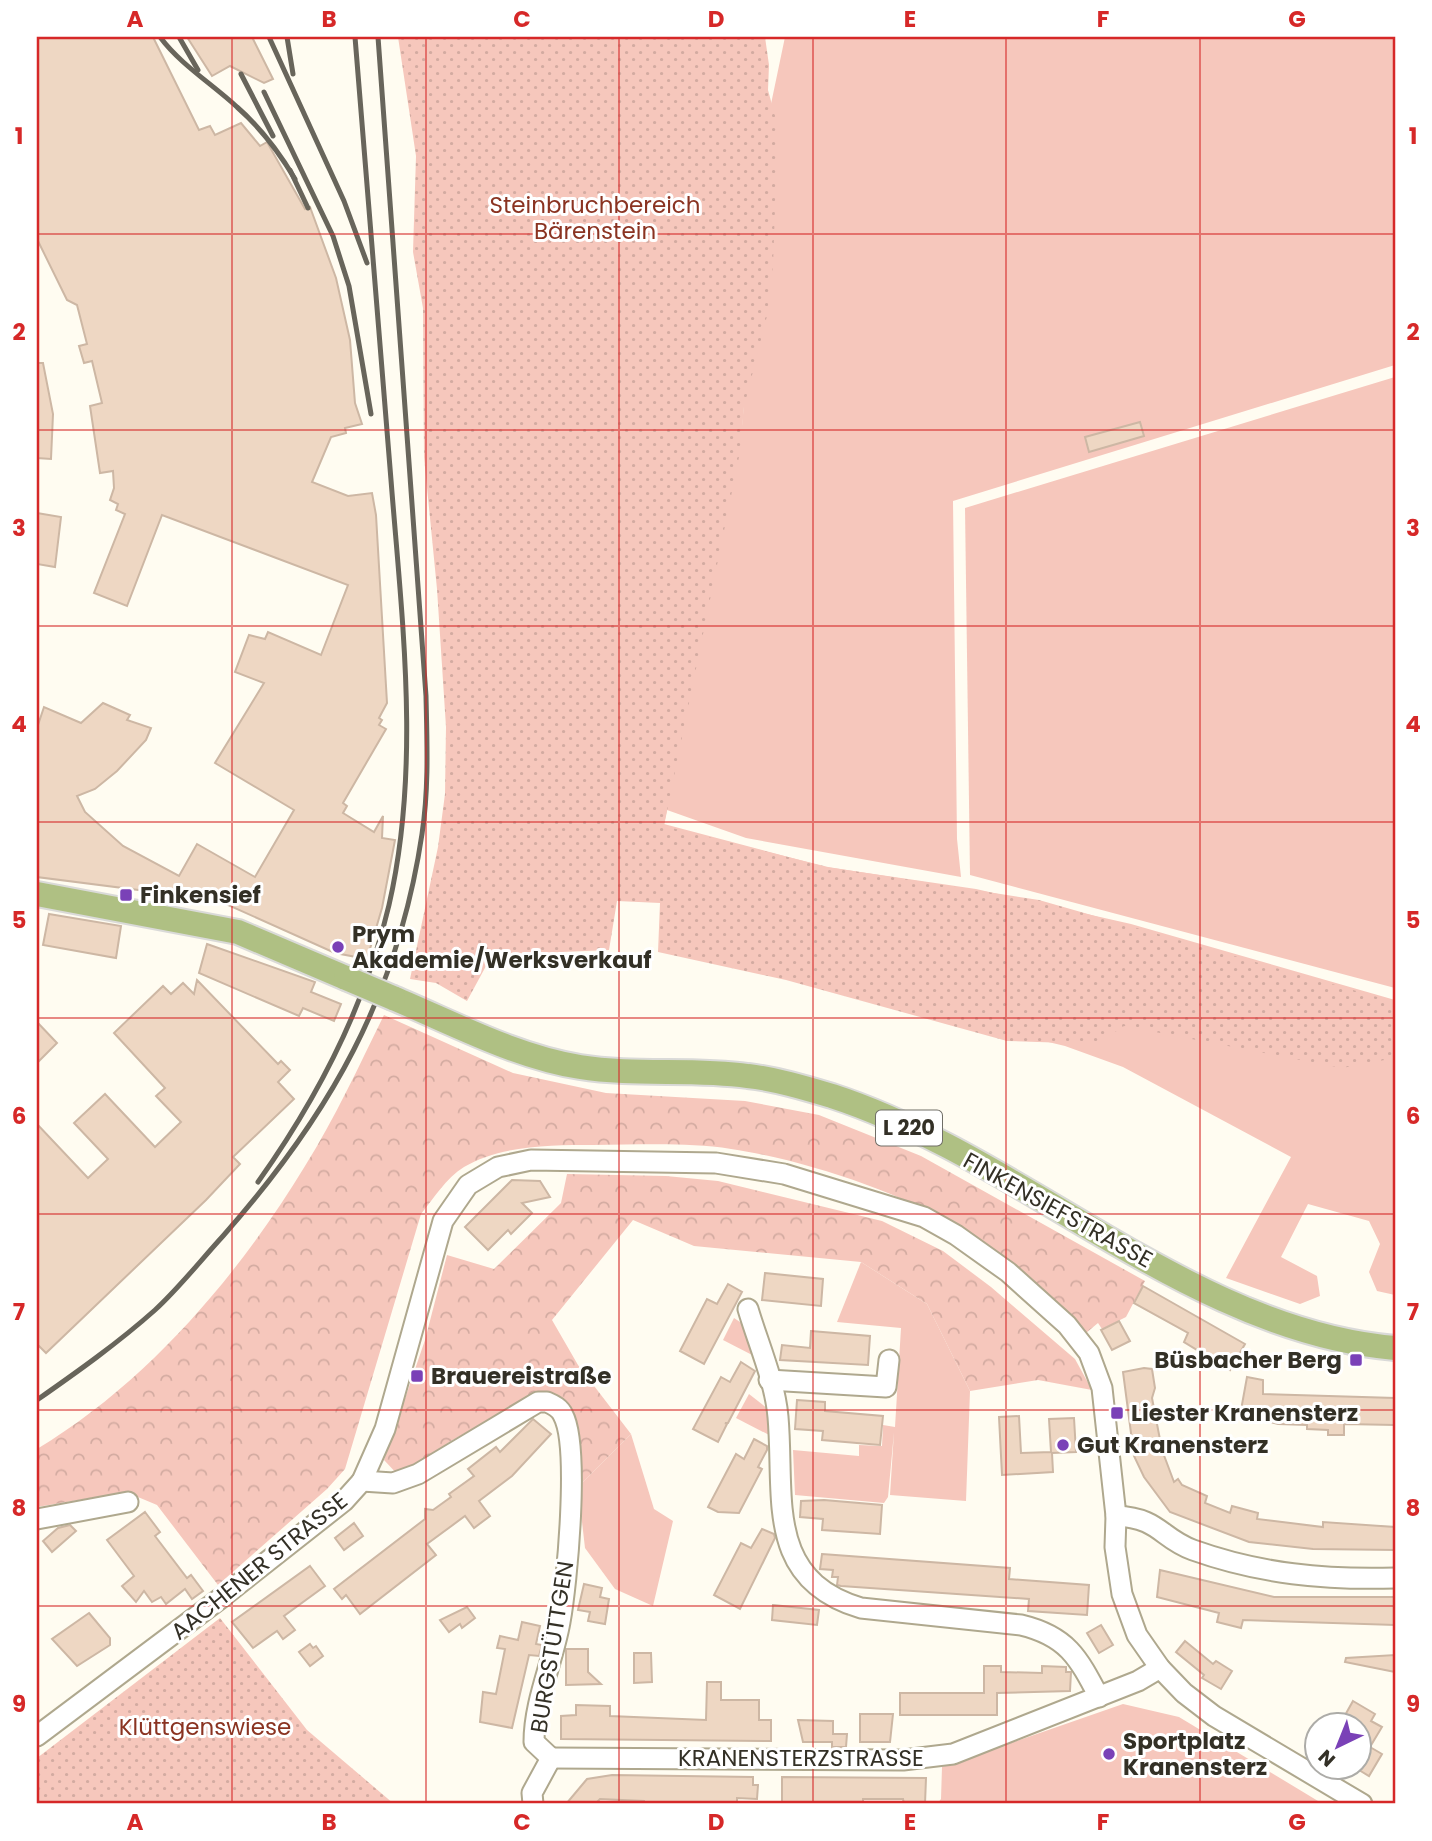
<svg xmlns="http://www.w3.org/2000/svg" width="1432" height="1841" font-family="Poppins,sans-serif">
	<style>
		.grass { fill: #f6c7bc }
		.forest { fill: url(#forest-crowns) }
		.park { fill: url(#park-dots) }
		.building { fill: #eed7c3; stroke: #cdb7a4; stroke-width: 2 }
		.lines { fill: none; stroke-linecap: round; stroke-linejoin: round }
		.minor-casing { stroke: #afa88e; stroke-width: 23 }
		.major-casing { stroke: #dadad8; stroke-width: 28 }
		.minor { stroke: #fff; stroke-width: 19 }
		.major { stroke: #afc083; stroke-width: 24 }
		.rail { stroke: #68655b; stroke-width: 5 }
		.major-bridge-casing { stroke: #dadad8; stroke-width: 28; stroke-linecap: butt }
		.major-bridge { stroke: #afc083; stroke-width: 24 }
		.grid { fill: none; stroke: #d62828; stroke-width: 2; stroke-opacity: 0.55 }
		.poi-dot { fill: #7a41b7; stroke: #fff; stroke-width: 2.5 }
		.labels { text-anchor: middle; stroke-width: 6; stroke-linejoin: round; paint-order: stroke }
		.shield { fill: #fff; stroke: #706e67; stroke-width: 2 }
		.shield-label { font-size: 21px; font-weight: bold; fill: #333026 }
		.park-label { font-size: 23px; fill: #8a3321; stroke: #fff }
		.poi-label { font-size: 23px; font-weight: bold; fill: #333026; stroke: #fff; text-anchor: start }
		.street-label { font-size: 23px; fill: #333026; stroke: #fff }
		.neatline { fill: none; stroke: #d62828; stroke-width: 2.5 }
		.grid-label { font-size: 23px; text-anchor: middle; font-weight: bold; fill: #d62828 }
	</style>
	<defs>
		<pattern id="forest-crowns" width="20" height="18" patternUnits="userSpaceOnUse" patternTransform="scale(1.75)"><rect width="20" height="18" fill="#f6c7bc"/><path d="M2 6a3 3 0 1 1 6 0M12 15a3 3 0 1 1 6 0" fill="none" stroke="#d3aba1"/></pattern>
		<pattern id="park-dots" width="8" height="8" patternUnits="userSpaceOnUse" patternTransform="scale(1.75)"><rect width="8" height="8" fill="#f6c7bc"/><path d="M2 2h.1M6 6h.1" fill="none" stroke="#d3aba1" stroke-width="1.8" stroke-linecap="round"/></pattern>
	</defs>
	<rect width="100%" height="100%" fill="#fffcf1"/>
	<!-- grass -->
	<g class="grass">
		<polygon points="785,37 1395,37 1395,365 953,501 957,839 961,877 746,838 667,810 664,824 826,867 976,889 1131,924 1395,1000 1395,1295 1377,1291 1369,1272 1380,1244 1369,1221 1308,1204 1281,1257 1317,1276 1320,1296 1300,1304 1226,1278 1291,1157 1123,1067 1065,1046 986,1027 644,840 679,375 742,426 771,104"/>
		<polygon points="1395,377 1395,988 970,875 965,508"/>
		<polygon points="861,1262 927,1304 970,1391 966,1501 890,1495 894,1432 888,1497 884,1503 795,1495 793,1450 859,1456 859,1445 882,1446 883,1425 895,1427 901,1328 837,1322"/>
		<polygon points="734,1318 746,1326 756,1357 723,1340"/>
		<polygon points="749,1394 772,1412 773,1437 736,1418"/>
		<polygon points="631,1434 654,1509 673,1521 653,1606 615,1589 585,1548 578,1487"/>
		<polygon points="1123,1704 1179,1717 1323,1804 937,1804 941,1799 942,1767"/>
	</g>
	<!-- forest -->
	<g class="forest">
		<path d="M 384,1015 L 513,1073 L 606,1093 L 745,1101 L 819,1115 L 921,1156 L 1145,1281 L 1126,1317 L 1102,1329 L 1098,1323 L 1086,1333 C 1049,1294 1008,1255 960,1228 C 897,1191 804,1160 731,1149 C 686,1142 639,1145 593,1145 C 552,1145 501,1145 464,1167 C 446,1178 434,1198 421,1214 L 345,1469 L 327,1489 L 218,1585 L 157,1505 L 126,1492 L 37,1507 L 37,1449 C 147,1383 239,1275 305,1166 C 335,1118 359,1066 384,1015 Z"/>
		<polygon points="567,1174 666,1176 718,1181 882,1221 943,1251 991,1287 1075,1359 1092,1390 1038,1380 970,1391 927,1304 861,1262 694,1246 633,1220 552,1320 578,1365 631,1434 578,1487 578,1441 534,1394 451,1441 399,1476 384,1460 425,1340 447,1255 494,1269 561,1203"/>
	</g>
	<!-- park -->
	<g class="park">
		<polygon points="398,37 765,37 769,65 768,90 778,127 773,265 767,316 744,407 740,452 664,826 828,867 1039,900 1395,1002 1395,1058 1342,1068 1124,1026 1097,1044 1007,1041 786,980 658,952 660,903 617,901 609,950 492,955 467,1001 436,983 410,979 438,847 445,794 446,727 437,589 424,457 423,308 413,252 416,156"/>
		<polygon points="220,1618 307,1730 394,1804 37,1804 37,1758"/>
	</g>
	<!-- building -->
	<g class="building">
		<polygon points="37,37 153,37 199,130 210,126 215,135 241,123 260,146 267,142 305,209 310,207 336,278 350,340 355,403 362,424 345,428 346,433 331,437 312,482 348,496 372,493 376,515 387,703 379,718 382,720 379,725 386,729 343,803 347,806 343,813 374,832 383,816 382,838 395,840 382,908 367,959 335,953 217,900 37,877 37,728 44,707 81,723 103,703 130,715 127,720 151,728 146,740 117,771 95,789 77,796 85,812 123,846 179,876 197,844 255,877 294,810 215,763 264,683 235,672 249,635 265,639 268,632 321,655 348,585 162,515 127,606 94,593 125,514 116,510 118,504 110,500 114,488 113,471 100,473 90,406 102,403 92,361 84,363 79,346 87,344 77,305 67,300 37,239"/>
		<polygon points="187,37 252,37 273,79 264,83 230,66 212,76"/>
		<polygon points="37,363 43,363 53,414 51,459 37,458"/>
		<polygon points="1140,422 1144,436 1089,452 1085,437"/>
		<polygon points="37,513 61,517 55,567 37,564"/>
		<polygon points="49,914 121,926 116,958 43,945"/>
		<polygon points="207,944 315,982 311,992 341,1004 334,1021 303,1008 299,1016 199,973"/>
		<polygon points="197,980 278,1064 281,1061 290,1070 278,1082 294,1099 233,1157 240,1164 206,1200 46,1353 37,1344 37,1124 88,1178 108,1159 74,1123 105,1094 155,1147 181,1122 156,1096 165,1088 114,1033 163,986 171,994 183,983 194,994"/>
		<polygon points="37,1022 57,1043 37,1063"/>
		<polygon points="512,1180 540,1181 550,1197 522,1203 532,1213 511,1234 508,1230 488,1250 465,1227"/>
		<polygon points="765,1273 823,1279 821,1306 762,1300"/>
		<polygon points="728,1284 742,1292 704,1364 680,1351 707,1299 717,1304"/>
		<polygon points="1143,1286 1245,1344 1230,1370 1184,1342 1188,1333 1134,1303"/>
		<polygon points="1119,1321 1130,1341 1112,1350 1101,1330"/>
		<polygon points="811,1331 870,1336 868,1365 780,1360 782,1345 810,1348"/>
		<polygon points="741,1362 755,1371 728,1423 725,1423 727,1424 718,1442 693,1429 721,1377 730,1382"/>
		<polygon points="1144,1368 1152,1369 1155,1388 1152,1398 1162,1450 1174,1482 1178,1479 1182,1485 1207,1496 1205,1503 1230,1513 1232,1506 1258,1513 1257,1519 1323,1527 1323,1522 1395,1527 1395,1550 1313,1549 1249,1542 1170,1512 1144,1477 1134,1456 1123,1372"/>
		<polygon points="1247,1377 1263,1380 1263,1394 1395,1398 1395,1425 1344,1424 1344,1435 1328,1435 1328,1430 1307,1429 1307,1425 1278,1424 1250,1417 1251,1413 1241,1410"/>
		<polygon points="797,1400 825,1402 825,1411 883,1416 880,1445 822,1440 823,1431 795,1429"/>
		<polygon points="1019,1416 1021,1453 1051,1452 1049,1419 1074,1418 1076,1452 1052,1453 1053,1472 1002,1475 999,1417"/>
		<polygon points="533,1419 551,1434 512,1476 479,1501 490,1516 474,1528 465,1516 427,1544 436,1555 360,1614 346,1595 342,1599 334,1589 425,1519 425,1509 433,1510 451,1497 449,1494 474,1476 468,1469 496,1447 500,1452"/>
		<polygon points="754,1439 767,1446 767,1450 758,1467 762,1469 739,1513 718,1512 708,1507 736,1454 744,1459"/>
		<polygon points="824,1500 882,1505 880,1534 822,1530 823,1519 800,1517 801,1501"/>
		<polygon points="145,1512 160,1532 155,1536 187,1578 191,1575 203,1591 192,1599 185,1589 166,1604 161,1597 152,1602 144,1591 136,1602 122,1586 134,1576 107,1540"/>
		<polygon points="354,1523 363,1536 344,1550 335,1538"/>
		<polygon points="70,1525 76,1531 52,1552 43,1541 58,1528"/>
		<polygon points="762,1529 774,1534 775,1538 740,1609 714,1595 741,1543 751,1548"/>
		<polygon points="822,1554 1010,1568 1009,1579 1089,1585 1087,1615 1028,1611 1029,1599 841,1586 837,1585 838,1577 832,1577 833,1570 820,1569"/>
		<polygon points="310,1566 325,1586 284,1616 295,1630 283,1639 277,1631 253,1648 232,1622"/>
		<polygon points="1160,1570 1274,1597 1395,1597 1395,1625 1243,1620 1241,1628 1217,1622 1219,1613 1157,1597"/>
		<polygon points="584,1584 602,1588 600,1597 609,1599 605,1624 588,1621 590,1612 578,1610"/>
		<polygon points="773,1605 819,1610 817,1625 772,1620"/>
		<polygon points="467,1607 475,1618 462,1628 460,1624 449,1632 440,1620"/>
		<polygon points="89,1613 110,1638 110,1645 77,1666 52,1639"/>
		<polygon points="522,1622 540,1626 536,1644 542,1645 539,1656 529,1655 512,1728 480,1722 483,1692 496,1694 505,1649 497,1648 500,1636 518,1640"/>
		<polygon points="1101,1625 1113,1645 1099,1653 1087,1633"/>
		<polygon points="1185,1641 1213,1664 1216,1661 1232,1671 1221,1689 1202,1678 1204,1675 1176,1652"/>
		<polygon points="310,1644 313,1648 316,1646 323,1656 310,1666 299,1652"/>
		<polygon points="566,1649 588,1649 588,1672 601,1684 566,1685"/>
		<polygon points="634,1653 651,1653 652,1682 634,1683"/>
		<polygon points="1395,1655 1395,1672 1345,1662 1346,1658"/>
		<polygon points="984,1666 1001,1666 1001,1672 1042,1673 1042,1666 1066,1667 1066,1672 1071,1672 1070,1691 997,1693 997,1715 900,1715 900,1693 984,1693"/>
		<polygon points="707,1682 721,1682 721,1700 759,1700 759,1720 771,1720 771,1741 561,1739 561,1716 576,1715 576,1705 610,1706 610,1716 706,1720"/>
		<polygon points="1353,1701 1375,1714 1371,1721 1382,1727 1370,1747 1382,1754 1369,1776 1359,1770 1359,1726 1339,1726"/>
		<polygon points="860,1714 893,1714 890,1742 860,1742"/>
		<polygon points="798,1720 833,1721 833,1734 847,1734 846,1747 832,1747 832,1742 803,1742"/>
		<polygon points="612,1775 753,1777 753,1785 758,1785 757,1799 737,1798 737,1804 644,1804 644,1801 600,1799 595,1804 566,1804 587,1779"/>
		<polygon points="782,1777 926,1778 925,1804 904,1804 903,1799 863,1799 863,1804 782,1804"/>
	</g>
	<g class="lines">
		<defs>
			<g id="minor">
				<path d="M 748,1309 C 758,1343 775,1381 778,1417 C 785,1497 764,1579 861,1608 L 1021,1625 C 1067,1636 1078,1657 1099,1697"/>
				<polyline points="769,1380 886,1387 889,1360"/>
				<path d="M 362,1481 L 393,1483 L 418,1474 L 538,1402 L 547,1402 C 554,1405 560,1408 563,1415 C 580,1446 567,1584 560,1622 C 553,1662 534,1701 534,1742 L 551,1758 L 532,1793 L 533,1804"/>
				<path d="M 1116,1516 C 1160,1518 1160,1538 1193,1550 C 1260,1574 1325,1580 1395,1578"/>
				<polyline points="37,1519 128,1502"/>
				<polyline points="37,1736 221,1598 344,1501 362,1481 385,1429 443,1221 468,1185 498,1167 531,1160 716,1163 784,1174 924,1217 956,1235 1008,1272 1067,1325 1089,1353 1102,1388 1116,1516 1115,1547 1122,1594 1137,1635 1160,1668 1184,1693 1214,1716 1362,1804"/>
				<polyline points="551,1758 903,1760 953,1754 1138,1681 1160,1668"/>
			</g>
			<g id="major">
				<polyline points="37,894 238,932 346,978"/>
				<path d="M 393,998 C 453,1023 516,1057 580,1067 C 635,1076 693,1068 748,1076 C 775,1079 805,1088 832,1096 C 1023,1158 1191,1331 1395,1348"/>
			</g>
		</defs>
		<!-- minor casing -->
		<use href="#minor" class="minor-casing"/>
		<!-- major casing -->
		<use href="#major" class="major-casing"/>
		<!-- minor -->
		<use href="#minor" class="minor"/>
		<!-- major -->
		<use href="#major" class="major"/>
		<!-- rail -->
		<g class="rail">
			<path d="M 160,37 C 181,65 211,83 237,107 C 261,128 279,152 295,179"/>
			<polyline points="179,37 198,70"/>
			<polyline points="269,37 344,201 367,263"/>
			<polyline points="287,37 293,74"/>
			<polyline points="241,74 273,136"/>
			<polyline points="264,92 333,236 349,286 371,414"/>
			<polyline points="290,170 308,208"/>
			<path d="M 258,1182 C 317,1099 366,1004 389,905 C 421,766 402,620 391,480 C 379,332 367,184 355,37"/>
			<path d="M 37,1400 C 77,1372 118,1343 155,1310 C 179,1288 201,1260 223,1236 C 330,1115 398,995 422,834 C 429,788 427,742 426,696 L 378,37"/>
		</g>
		<defs>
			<polyline id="major-bridge" points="346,978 393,998"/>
		</defs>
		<!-- major-bridge casing -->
		<use href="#major-bridge" class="major-bridge-casing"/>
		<!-- major-bridge -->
		<use href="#major-bridge" class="major-bridge"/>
	</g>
	<!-- grid -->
	<path class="grid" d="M 232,37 L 232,1804M 426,37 L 426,1804M 619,37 L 619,1804M 813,37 L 813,1804M 1006,37 L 1006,1804M 1200,37 L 1200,1804M 37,234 L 1395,234M 37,430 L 1395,430M 37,626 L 1395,626M 37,822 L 1395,822M 37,1018 L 1395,1018M 37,1214 L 1395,1214M 37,1410 L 1395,1410M 37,1606 L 1395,1606"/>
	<!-- markers -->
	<g class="poi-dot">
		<rect x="119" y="888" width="14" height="14" rx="3.5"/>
		<circle cx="338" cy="947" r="7"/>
		<rect x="1349" y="1353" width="14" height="14" rx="3.5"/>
		<rect x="410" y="1369" width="14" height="14" rx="3.5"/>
		<rect x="1110" y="1406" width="14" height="14" rx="3.5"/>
		<circle cx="1063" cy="1445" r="7"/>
		<circle cx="1109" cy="1754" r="7"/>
	</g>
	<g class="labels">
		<!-- shield labels -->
		<rect class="shield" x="876" y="1110.5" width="66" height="35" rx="5"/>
		<g class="shield-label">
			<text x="909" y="1135">L 220</text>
		</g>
		<!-- park labels -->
		<g class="park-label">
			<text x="595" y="213">Steinbruchbereich<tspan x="595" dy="26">Bärenstein</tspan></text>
			<text x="205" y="1735">Klüttgenswiese</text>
		</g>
		<!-- poi labels -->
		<g class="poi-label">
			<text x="140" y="903">Finkensief</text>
			<text x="352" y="942">Prym<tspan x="352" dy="26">Akademie/Werksverkauf</tspan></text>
			<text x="1342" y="1368" text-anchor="end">Büsbacher Berg</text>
			<text x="431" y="1384">Brauereistraße</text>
			<text x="1131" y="1421">Liester Kranensterz</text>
			<text x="1077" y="1453">Gut Kranensterz</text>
			<text x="1123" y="1749">Sportplatz<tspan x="1123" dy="26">Kranensterz</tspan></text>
		</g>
		<!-- street labels -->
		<g class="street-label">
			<text transform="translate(1058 1210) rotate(29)" y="8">FINKENSIEFSTRASSE</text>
			<text transform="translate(259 1566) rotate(-39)" y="8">AACHENER STRASSE</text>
			<text transform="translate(552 1647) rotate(-81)" y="8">BURGSTÜTTGEN</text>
			<text x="801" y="1766">KRANENSTERZSTRASSE</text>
		</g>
	</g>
	<!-- border -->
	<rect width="1432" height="1841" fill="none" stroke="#ffffff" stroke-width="77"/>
	<!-- north arrow -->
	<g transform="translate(1338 1746) rotate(223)"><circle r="33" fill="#ffffff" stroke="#adaca8" stroke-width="2"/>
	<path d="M0-5L12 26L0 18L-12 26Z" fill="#7a41b7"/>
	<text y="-10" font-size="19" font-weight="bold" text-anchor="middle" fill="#333026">N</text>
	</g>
	<rect x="38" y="38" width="1356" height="1764" class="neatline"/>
	<g class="grid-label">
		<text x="135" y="27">A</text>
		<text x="329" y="27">B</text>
		<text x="522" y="27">C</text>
		<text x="716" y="27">D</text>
		<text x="910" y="27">E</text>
		<text x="1103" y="27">F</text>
		<text x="1297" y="27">G</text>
		<text x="19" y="144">1</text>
		<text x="1413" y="144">1</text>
		<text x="19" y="340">2</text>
		<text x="1413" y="340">2</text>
		<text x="19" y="536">3</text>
		<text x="1413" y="536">3</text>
		<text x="19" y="732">4</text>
		<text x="1413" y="732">4</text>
		<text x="19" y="928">5</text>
		<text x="1413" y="928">5</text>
		<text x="19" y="1124">6</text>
		<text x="1413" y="1124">6</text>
		<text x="19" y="1320">7</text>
		<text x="1413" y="1320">7</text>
		<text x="19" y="1516">8</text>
		<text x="1413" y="1516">8</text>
		<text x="19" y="1712">9</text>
		<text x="1413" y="1712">9</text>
		<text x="135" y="1830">A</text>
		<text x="329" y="1830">B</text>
		<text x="522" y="1830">C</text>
		<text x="716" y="1830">D</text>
		<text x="910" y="1830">E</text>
		<text x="1103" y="1830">F</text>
		<text x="1297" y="1830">G</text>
	</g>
</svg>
